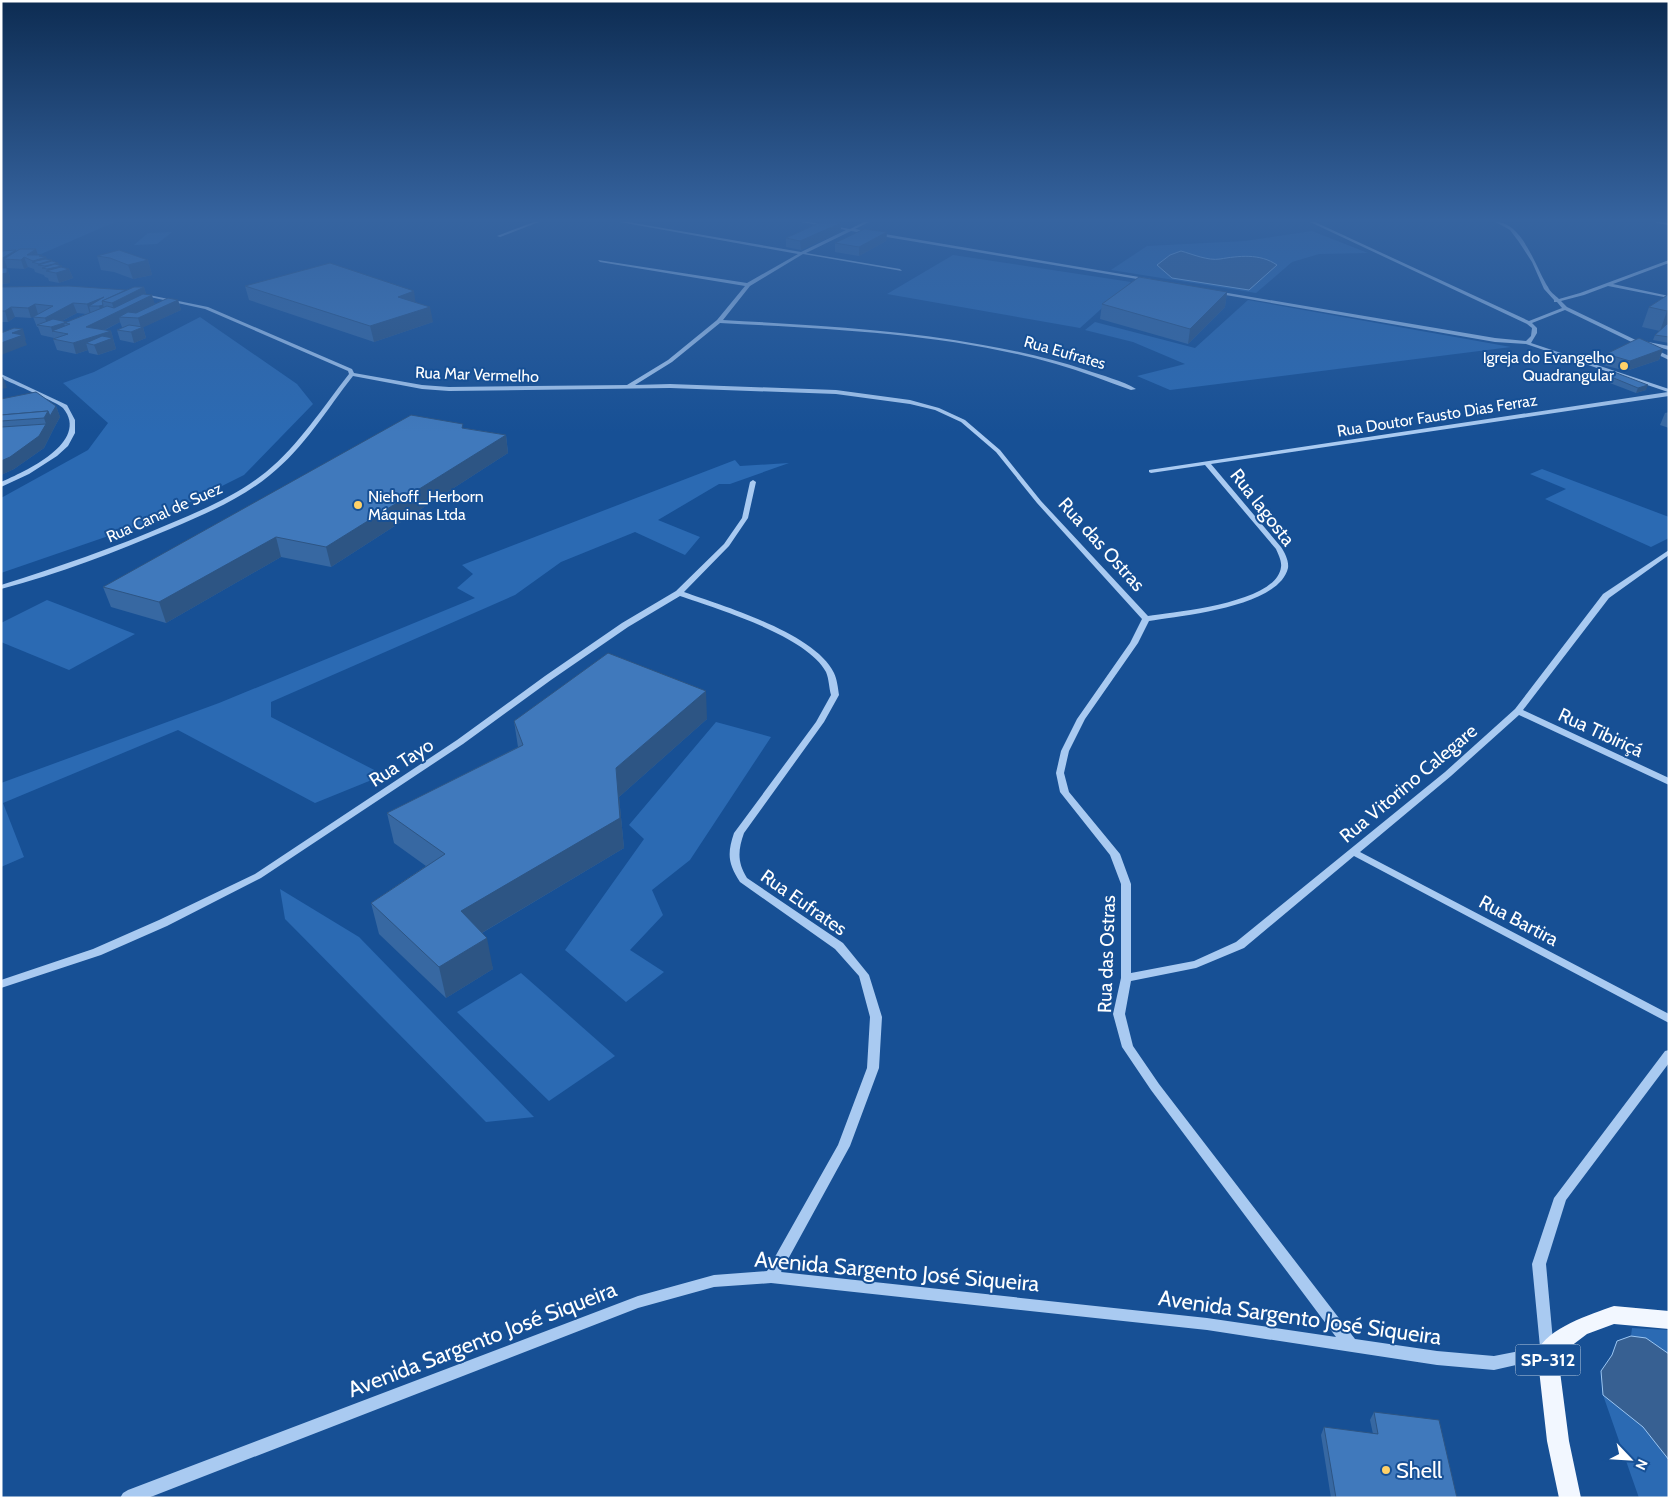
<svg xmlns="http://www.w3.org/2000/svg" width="1670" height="1499" font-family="Cabin,sans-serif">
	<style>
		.green { fill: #2b6ab3 }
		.water { fill: #376092; stroke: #9bc6f3 }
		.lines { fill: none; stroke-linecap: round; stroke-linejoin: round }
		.minor { fill: #a9caf1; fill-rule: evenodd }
		.major { fill: #f2f7ff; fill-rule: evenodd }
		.wall { fill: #3768a2; fill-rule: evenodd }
		.shaded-wall { fill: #2d5584 }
		.building { fill: #4079bc; stroke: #2d5584 }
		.poi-dot { fill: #ffd168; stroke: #175095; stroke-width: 2 }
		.labels { text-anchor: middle; stroke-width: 4; stroke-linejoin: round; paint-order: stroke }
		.far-street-label { font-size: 16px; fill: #fff; stroke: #175095 }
		.far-poi-label { font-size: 16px; fill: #fff; stroke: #175095; text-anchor: end }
		.shield { fill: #175095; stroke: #b9cadf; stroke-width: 1 }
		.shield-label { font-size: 18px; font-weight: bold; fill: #fff }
		.street-label { font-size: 19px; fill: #fff; stroke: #175095 }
		.near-street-label { font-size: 22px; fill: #fff; stroke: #175095 }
		.near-poi-label { font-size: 22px; fill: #fff; stroke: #175095; text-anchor: start }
	</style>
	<rect width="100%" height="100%" fill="#175095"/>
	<!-- green -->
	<g class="green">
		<polygon points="1,222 115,222 41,254 1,256"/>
		<polygon points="1312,231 1368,253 1319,254 1292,262 1256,293 1111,270 1147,246 1245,241"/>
		<polygon points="172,232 157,244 134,245 148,233"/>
		<polygon points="953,255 1131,282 1080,328 887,294"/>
		<polygon points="1248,300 1511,347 1170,390 1137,376 1185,364 1133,342 1085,330 1095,322 1195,348"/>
		<polygon points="200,317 297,384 313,404 244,475 152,521 1,573 1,498 88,450 108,423 63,383 94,372"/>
		<polygon points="735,460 740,466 789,463 730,484 719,484 658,520 700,537 685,555 635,532 561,562 515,595 271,702 271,717 384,775 315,803 178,730 3,803 24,857 1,867 1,783 219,703 475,598 457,588 473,574 462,565"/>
		<polygon points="1542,469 1669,517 1669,538 1651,547 1545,499 1566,489 1530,474"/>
		<polygon points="47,600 135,634 69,670 1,642 1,623"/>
		<polygon points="716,722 771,737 690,860 652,890 663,915 630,950 664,972 626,1002 565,950 644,839 629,825"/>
		<polygon points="280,889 359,937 534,1117 486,1122 285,919"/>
		<polygon points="521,973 615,1056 549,1101 457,1012"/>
		<polygon points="1632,1328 1669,1330 1669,1498 1639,1498 1603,1395 1601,1371 1612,1355 1617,1341 1631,1336"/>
	</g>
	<!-- water -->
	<g class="water">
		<path d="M 1181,251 C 1192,254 1208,261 1220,259 C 1238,256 1260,253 1277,265 L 1249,290 L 1172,278 L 1157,265 L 1170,255 Z"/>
		<polygon points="1631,1336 1646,1338 1669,1354 1669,1460 1643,1427 1603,1395 1601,1371 1612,1355 1617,1341"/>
	</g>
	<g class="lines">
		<!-- minor -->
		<g class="minor">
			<polygon points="534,222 539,222 500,237 497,236"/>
			<path d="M 620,222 L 628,222 L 801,252 L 846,230 L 801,222 L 809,222 L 850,229 L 864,222 L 869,222 L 855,229 L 1151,279 L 1151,280 L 1149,281 L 851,231 L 806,253 L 900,269 L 902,271 L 803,254 L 750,286 L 723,320 C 810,325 897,329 983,345 C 1018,351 1053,359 1086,370 C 1101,375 1123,381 1136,389 L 1131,390 C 1106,381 1081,371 1056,364 C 947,333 832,329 720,323 L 672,362 L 635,385 L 670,384 L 836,390 L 910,400 L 939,408 L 965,420 L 1000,450 L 1041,501 L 1148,616 C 1176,612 1277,603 1281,567 C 1282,561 1278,554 1276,549 L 1205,465 L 1151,473 L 1149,472 L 1149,470 L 1668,392 L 1526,344 L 1495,342 L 1214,293 L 1214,291 L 1216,291 L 1495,338 L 1526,341 L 1531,336 L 1532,328 L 1527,324 L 1310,222 L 1315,222 L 1529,321 L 1562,308 L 1557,302 L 1554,302 L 1554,300 L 1544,289 L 1532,262 L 1519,242 L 1510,230 L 1496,222 C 1523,222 1536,269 1548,287 C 1550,292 1555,295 1559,299 L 1580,293 L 1669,260 L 1669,263 L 1613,284 L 1669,296 L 1669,298 L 1608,286 L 1584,295 L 1561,301 L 1567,307 L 1669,356 L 1669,360 L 1565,310 L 1532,323 L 1537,328 L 1537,333 L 1531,343 L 1669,389 L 1669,396 L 1211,464 L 1281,547 C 1285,553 1289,561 1288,568 C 1279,607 1181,616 1149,621 L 1138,643 L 1085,719 L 1069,751 L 1064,773 L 1069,792 L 1120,854 L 1131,884 L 1131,973 L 1194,961 L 1236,942 L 1445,772 L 1515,709 L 1603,594 L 1669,550 L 1669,555 L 1609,598 L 1523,710 L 1669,778 L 1669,785 L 1519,715 L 1451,776 L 1360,852 L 1669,1014 L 1669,1023 L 1354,856 L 1244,948 L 1196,968 L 1131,981 L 1125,1014 L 1133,1046 L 1159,1084 L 1355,1339 L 1437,1351 L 1494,1356 L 1540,1347 L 1532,1264 L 1554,1198 L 1665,1051 L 1669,1050 L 1669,1063 L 1566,1200 L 1546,1264 L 1554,1352 L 1552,1357 L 1494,1370 L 1437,1365 L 1207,1330 L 771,1283 L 714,1287 L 638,1308 L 148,1498 L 120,1498 L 123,1493 L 128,1490 L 638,1296 L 714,1275 L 767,1271 L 838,1145 L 867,1068 L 870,1017 L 859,976 L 835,949 L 740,882 C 728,863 727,854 734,833 L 816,722 L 831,695 C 829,688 829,679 826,672 C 807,636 718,609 680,596 L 628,627 L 551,680 L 463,744 L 261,878 L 167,926 L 101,955 L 1,988 L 1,980 L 93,949 L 159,920 L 255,874 L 457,740 L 545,676 L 622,623 L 676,591 L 724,544 L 742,518 L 750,482 L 753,480 L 756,482 L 748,518 L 729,546 L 684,592 C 723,606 815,633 834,673 C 837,679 838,688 839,695 L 824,722 L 744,833 C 738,850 737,862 747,878 L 843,943 L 869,975 L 882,1017 L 879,1068 L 850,1146 L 781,1272 L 1207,1318 L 1336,1337 L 1151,1090 L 1122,1047 L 1113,1014 L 1121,978 L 1121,884 L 1110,855 L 1060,792 L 1056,773 L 1061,751 L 1077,719 L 1130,643 L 1142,619 L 1037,503 L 996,452 L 961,422 L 935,410 L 910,404 L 836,394 L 670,388 L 449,391 L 422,389 L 353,376 C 327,409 304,448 270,475 C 241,499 205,514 170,529 C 115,552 59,574 1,589 L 1,585 C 58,567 114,548 169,524 C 203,510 237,495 266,472 C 299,445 323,407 349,374 L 348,371 L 205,309 L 141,295 L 139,294 L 139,293 L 208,307 L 352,369 L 354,373 L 422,385 L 449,387 L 627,385 L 668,360 L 717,320 L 745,286 L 600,262 L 598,260 L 747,283 L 798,254 Z"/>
			<polygon points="1656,222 1669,223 1669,225 1657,223"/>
			<polygon points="1643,341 1669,346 1669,350 1643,343"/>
			<path d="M 1,374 L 67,405 L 75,420 L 75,433 L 68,446 L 57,456 L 29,474 L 1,487 L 1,482 C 24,472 91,442 63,408 C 59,403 11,383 1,378 Z"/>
		</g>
		<!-- major -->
		<path class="major" d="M 1614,1306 L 1669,1311 L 1669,1329 L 1614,1324 L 1587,1334 L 1558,1356 L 1569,1441 L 1581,1498 L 1559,1498 L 1547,1441 L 1537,1352 C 1547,1328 1591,1314 1614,1306 Z"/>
	</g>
	<!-- wall -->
	<g class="wall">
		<polygon points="841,232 801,250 786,247 786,238"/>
		<polygon points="887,232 886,241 859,256 835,252 835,243"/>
		<polygon points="20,249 36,249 38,255 42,255 43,257 46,257 47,259 58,263 59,265 62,266 62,267 69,269 73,278 59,283 49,281 48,278 45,277 44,275 35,272 34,269 28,267 24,269 7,268 7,267 6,268 7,268 10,277 10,283 1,284 1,251 16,250 16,251"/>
		<polygon points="97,256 148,260 152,275 133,279 114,272 101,270"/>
		<polygon points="245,286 416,302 433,322 374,342 249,300"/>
		<path d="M 1,287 L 126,290 L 144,287 L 146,294 L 155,304 L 178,300 L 181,310 L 143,327 L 146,338 L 134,343 L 120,340 L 117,330 L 124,327 L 122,327 L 120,322 L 105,330 L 111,331 L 116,349 L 98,355 L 89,353 L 88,350 L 76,354 L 57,350 L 53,339 L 55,339 L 54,338 L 41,335 L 38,327 L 37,327 L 33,317 L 38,314 L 31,318 L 15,317 L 8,322 L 1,322 ZM 77,313 L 86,314 L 67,322 L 62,321 Z"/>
		<polygon points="1227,292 1225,307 1188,344 1100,319 1102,304"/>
		<polygon points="1669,294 1669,343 1653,340 1655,335 1660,331 1642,327 1649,307"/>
		<polygon points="1663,349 1659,360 1626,371 1603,365 1606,354"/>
		<polygon points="1604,374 1646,390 1636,393 1602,380"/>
		<polygon points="1,399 56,406 60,417 54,428 44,448 14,469 1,475"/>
		<polygon points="1669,412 1669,428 1660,425 1665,413"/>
		<polygon points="464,428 506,435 508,453 331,567 281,557 166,623 111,607 103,587"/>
		<polygon points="707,719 619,797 624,848 482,933 493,969 446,998 379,934 371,903 426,866 394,843 387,813 518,747 514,721"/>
		<polygon points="1374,1412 1457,1498 1331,1498 1321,1435 1324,1427 1373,1434 1370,1420"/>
	</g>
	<!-- shaded-wall -->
	<g class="shaded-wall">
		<polygon points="841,223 841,232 801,250 800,241"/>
		<polygon points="887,232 886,241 859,256 859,247"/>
		<polygon points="36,249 39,258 39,256 42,255 43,258 46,257 48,261 52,260 53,264 58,263 60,266 62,266 64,271 69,269 73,278 59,283 56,273 48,271 47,269 45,269 45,266 34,262 27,255"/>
		<polygon points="16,250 19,260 4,259 7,267 1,271 1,259"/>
		<polygon points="24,257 28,267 24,269 21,260"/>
		<polygon points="148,260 152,275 133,279 128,265"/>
		<polygon points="7,268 10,277 10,283 1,284 1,274"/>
		<polygon points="144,287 147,297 152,295 155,305 130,317 119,317 120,322 90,337 86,327 115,313 112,303"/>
		<polygon points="414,291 416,306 398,297"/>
		<polygon points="1227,292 1225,307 1188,344 1190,329"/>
		<polygon points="104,297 102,301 106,315 102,317 99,306 89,306 91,314 90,315 87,304"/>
		<polygon points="178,300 181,310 142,328 143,327 146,338 134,343 131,332 141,328 138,318"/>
		<polygon points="73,303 77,313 50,327 48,327 45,318"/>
		<polygon points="35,304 38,314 31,318 28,308"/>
		<polygon points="11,307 15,317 8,322 5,311"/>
		<polygon points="430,307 433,322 374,342 370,326"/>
		<polygon points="1669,310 1669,325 1660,331 1667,311"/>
		<polygon points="64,323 67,333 52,331 54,338 51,327"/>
		<polygon points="23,329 26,340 25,340 27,345 1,355 1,343 12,333"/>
		<polygon points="111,331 116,349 98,355 94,345 86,343 88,350 76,354 73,343"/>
		<polygon points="1663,349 1659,360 1626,371 1630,361"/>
		<polygon points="1,377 3,377 7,388 1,389"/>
		<polygon points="1648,385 1646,390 1636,393 1638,388"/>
		<polygon points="56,406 60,417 54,428 44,448 14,469 1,475 1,461 46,424 44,418 48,411"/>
		<polygon points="506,435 508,453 331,567 326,547"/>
		<polygon points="276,537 281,557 166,623 159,602"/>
		<polygon points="706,691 707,719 619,797 624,848 468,941 461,911 616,768"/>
		<polygon points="487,938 493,969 446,998 439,967"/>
	</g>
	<!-- building -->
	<g class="building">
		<polygon points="821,222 834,222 841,223 800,241 786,238"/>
		<polygon points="864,229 887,232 859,247 835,243"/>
		<polygon points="20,249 36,249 27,255 42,255 39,256 46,257 33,261 24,257 21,260 4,259"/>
		<polygon points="16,250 1,259 1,251"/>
		<polygon points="119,250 148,260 128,265 110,258 97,256"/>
		<polygon points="45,259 52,260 39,264 32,262"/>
		<polygon points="52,261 58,263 45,266 38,265"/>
		<polygon points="330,263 414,291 398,297 430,307 370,326 245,286"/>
		<polygon points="55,264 62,266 47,269 42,268"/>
		<polygon points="61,267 69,269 56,273 46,271"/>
		<polygon points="1,268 7,268 7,273 1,274"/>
		<polygon points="1139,277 1227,292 1190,329 1102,304"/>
		<polygon points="69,286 126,290 102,301 103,305 99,306 89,306 104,297 87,304 73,303 45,318 33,317 53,306 35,304 28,308 11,307 5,311 1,311 1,287"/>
		<polygon points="134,287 144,287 112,303 102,301"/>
		<polygon points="143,294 152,295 86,327 111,331 73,343 53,339 68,334 52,331 70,324 64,323 67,322 51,327 37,325 53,319 67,322 107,306 114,308"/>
		<polygon points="1669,294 1669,310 1667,311 1649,307"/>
		<polygon points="168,298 178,300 138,318 119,317 128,312 136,313"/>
		<polygon points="1667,324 1669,324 1669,337 1655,335"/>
		<polygon points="129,325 143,327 131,332 117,330"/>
		<polygon points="14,328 23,329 12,333 23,335 1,343 1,333"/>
		<polygon points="102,336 113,338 94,345 86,343"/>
		<polygon points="1639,338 1663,349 1630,361 1606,354"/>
		<polygon points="1614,372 1648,385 1638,388 1604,374"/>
		<polygon points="36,392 56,406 50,416 48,411 1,415 1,399"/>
		<polygon points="48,411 44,418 1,421 1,415"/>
		<polygon points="411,415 463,424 462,428 506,435 326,547 276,537 159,602 103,587"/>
		<polygon points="46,424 39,436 10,457 1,461 1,428 2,427"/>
		<polygon points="608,653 706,691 616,768 620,818 461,911 487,938 439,967 371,903 445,854 387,813 523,745 514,721"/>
		<polygon points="1374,1412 1439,1420 1457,1498 1336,1498 1324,1427 1378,1434"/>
	</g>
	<!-- sky -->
	<linearGradient id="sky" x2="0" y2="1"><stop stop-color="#0d2c52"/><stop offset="0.51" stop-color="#3664a0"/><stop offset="1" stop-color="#3664a0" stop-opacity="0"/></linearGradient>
	<rect width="1670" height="432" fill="url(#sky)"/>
	<!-- markers -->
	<g class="poi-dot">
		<circle cx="1624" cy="366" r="5"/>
		<circle cx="358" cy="505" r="5"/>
		<circle cx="1386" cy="1470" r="5"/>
	</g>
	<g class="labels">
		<!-- far-street labels -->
		<g class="far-street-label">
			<text transform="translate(1065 352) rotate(16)" y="6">Rua Eufrates</text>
			<text transform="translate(477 374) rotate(2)" y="6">Rua Mar Vermelho</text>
			<text transform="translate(1437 415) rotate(-9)" y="6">Rua Doutor Fausto Dias Ferraz</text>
			<text transform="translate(164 512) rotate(-24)" y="6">Rua Canal de Suez</text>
		</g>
		<!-- far-poi labels -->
		<g class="far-poi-label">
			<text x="1614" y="363">Igreja do Evangelho<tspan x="1614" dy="18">Quadrangular</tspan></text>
			<text x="368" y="502" text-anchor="start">Niehoff_Herborn<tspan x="368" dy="18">Máquinas Ltda</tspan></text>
		</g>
		<!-- shield labels -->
		<rect class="shield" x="1515.5" y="1344.5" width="65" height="31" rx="4"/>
		<g class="shield-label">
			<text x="1548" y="1366">SP-312</text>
		</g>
		<!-- street labels -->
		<g class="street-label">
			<text transform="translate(1263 507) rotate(52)" y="7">Rua lagosta</text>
			<text transform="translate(1102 544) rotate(48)" y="7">Rua das Ostras</text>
			<text transform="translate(1601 732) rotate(25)" y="7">Rua Tibiriçá</text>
			<text transform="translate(401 762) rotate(-33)" y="7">Rua Tayo</text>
			<text transform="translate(1408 783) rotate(-40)" y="7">Rua Vitorino Calegare</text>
			<text transform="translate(804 902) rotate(35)" y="7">Rua Eufrates</text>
			<text transform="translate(1519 920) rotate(28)" y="7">Rua Bartira</text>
			<text transform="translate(1106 954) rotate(-88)" y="7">Rua das Ostras</text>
		</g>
		<!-- near-street labels -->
		<g class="near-street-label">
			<text transform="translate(897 1271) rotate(5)" y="8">Avenida Sargento José Siqueira</text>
			<text transform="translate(1300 1317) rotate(8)" y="8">Avenida Sargento José Siqueira</text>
			<text transform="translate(482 1339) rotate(-21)" y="8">Avenida Sargento José Siqueira</text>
		</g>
		<!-- near-poi labels -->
		<g class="near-poi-label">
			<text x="1396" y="1478">Shell</text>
		</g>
	</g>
	<!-- border -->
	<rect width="1670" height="1499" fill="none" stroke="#ffffff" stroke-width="5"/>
	<!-- north arrow -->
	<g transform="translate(1630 1459) rotate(115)" stroke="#175095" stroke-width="4" paint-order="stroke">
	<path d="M0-4L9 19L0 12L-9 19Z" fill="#ffffff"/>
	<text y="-8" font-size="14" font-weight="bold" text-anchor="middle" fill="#ffffff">N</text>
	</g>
</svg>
